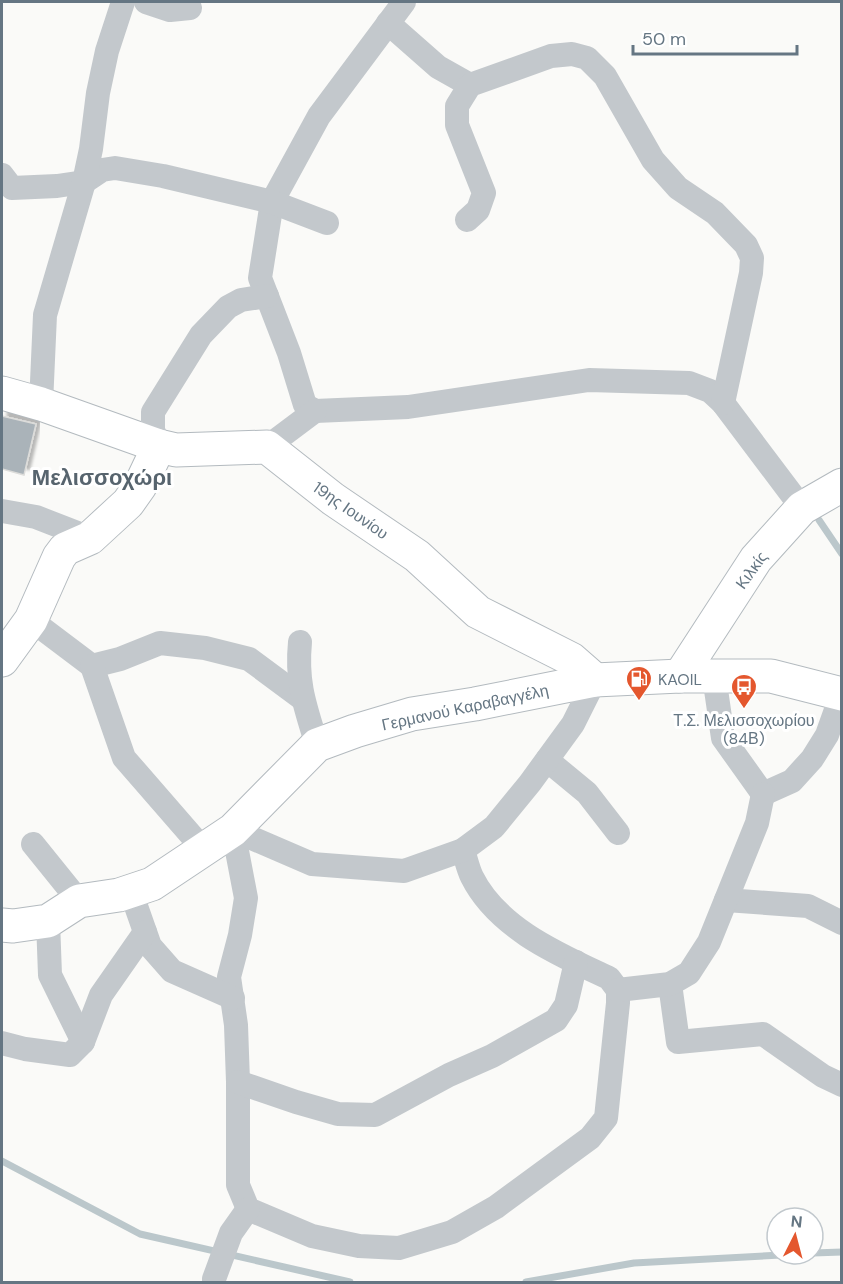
<svg xmlns="http://www.w3.org/2000/svg" width="843" height="1284" font-family="'DM Sans',sans-serif">
	<style>
		.lines { fill: none; stroke-linecap: round; stroke-linejoin: round }
		.stream { stroke: #bbc7cb; stroke-width: 7 }
		.building { fill: #aab3b9; stroke: #dcdcda; stroke-width: 1.5; filter: url(#shadow) }
		.secondary-casing { stroke: #b3babf; stroke-width: 35 }
		.street { stroke: #c3c8cc; stroke-width: 24 }
		.secondary { stroke: #fff; stroke-width: 33 }
		.labels { text-anchor: middle; stroke-width: 6; stroke-linejoin: round; paint-order: stroke }
		.street-label { font-size: 16px; fill: #657683; stroke: #fff }
		.poi-label { font-size: 16px; fill: #657683; stroke: #fff; text-anchor: start }
		.district-label { font-size: 22px; font-weight: bold; fill: #57646e; stroke: #fff }
	</style>
	<defs>
		<filter id="shadow"><feDropShadow dx="5.5" dy="-5.5" stdDeviation="1.5" flood-color="#0004"/></filter>
	</defs>
	<rect width="100%" height="100%" fill="#fafaf8"/>
	<g class="lines">
		<!-- stream -->
		<g class="stream">
			<polyline points="819,520 842,554"/>
			<polyline points="2,1161 140,1234 350,1282"/>
			<polyline points="813,1253 842,1252"/>
			<polyline points="526,1282 634,1263 800,1254"/>
		</g>
	</g>
	<!-- building -->
	<polygon class="building" points="2,416 36,424 24,475 2,469"/>
	<g class="lines">
		<defs>
			<g id="secondary">
				<polyline points="2,393 41,404 159,446 176,450 267,447 333,499 417,556 478,612 571,659 595,680"/>
				<polyline points="2,660 31,620 59,557 65,549 90,538 128,503 140,486 159,446"/>
				<polyline points="680,676 756,559 802,508 842,485"/>
				<polyline points="2,925 13,926 48,921 79,901 119,895 152,884 233,830 317,745 355,731 412,714 475,704 595,680 680,676 771,676 842,694"/>
			</g>
		</defs>
		<!-- secondary casing -->
		<use href="#secondary" class="secondary-casing"/>
		<!-- street -->
		<g class="street">
			<polyline points="146,2 170,10 190,8"/>
			<polyline points="404,2 319,116 272,202 260,278 289,353 305,405 315,411 408,407 589,380 689,383 710,391 723,403 802,508"/>
			<polyline points="388,23 438,67 470,85"/>
			<polyline points="2,175 12,188 57,186 84,182 102,170 115,168 163,176 272,202 327,223"/>
			<polyline points="467,220 478,210 484,193 457,125 457,106 470,85 551,56 572,54 587,58 605,76 653,160 678,188 715,213 746,245 752,258 751,273 723,403"/>
			<polyline points="41,404 45,315 84,182 91,149 98,93 107,51 123,2"/>
			<polyline points="159,446 153,430 153,412 201,335 228,307 241,300 267,296"/>
			<polyline points="267,447 315,411"/>
			<polyline points="2,511 36,517 90,538"/>
			<polyline points="31,620 92,666 120,659 160,643 205,648 249,659 303,699"/>
			<path d="M 300,642 C 296,683 305,706 317,745"/>
			<polyline points="92,666 124,758 204,850"/>
			<polyline points="714,676 723,738 763,794 792,781 812,759 827,735 842,693"/>
			<polyline points="547,760 587,793 618,833"/>
			<path d="M 233,830 L 246,898 L 240,935 L 229,977 L 236,1025 L 238,1082 L 238,1185 L 248,1209 L 312,1236 L 359,1246 L 399,1248 L 452,1232 L 496,1207 L 590,1138 L 606,1118 L 618,1003 L 618,990 L 609,978 C 560,955 498,929 472,877 C 468,869 466,859 463,850"/>
			<polyline points="233,830 312,864 404,871 463,850 494,827 530,783 573,724 595,680"/>
			<polyline points="33,844 79,901"/>
			<polyline points="131,892 150,946 172,971 233,998"/>
			<polyline points="726,900 808,906 842,923"/>
			<polyline points="48,921 50,975 83,1042"/>
			<polyline points="670,984 678,1042 763,1034 823,1076 842,1085"/>
			<polyline points="618,990 670,984 689,973 709,942 757,823 763,794"/>
			<polyline points="2,1043 25,1049 70,1055 83,1042 101,995 145,932"/>
			<polyline points="238,1082 296,1102 338,1114 375,1115 449,1075 492,1056 556,1020 566,1005 576,962"/>
			<polyline points="214,1282 214,1279 231,1233 248,1209"/>
		</g>
		<!-- secondary -->
		<use href="#secondary" class="secondary"/>
	</g>
	<!-- icons -->
	<defs>
		<symbol id="fuel-pin" viewBox="-11 -11 22 30"><path d="M0 17L-7.5 6A9.5 9.5 0 1 1 7.5 6Z" fill="#e4572e" stroke="#fff"/><path d="M-5.5-6h7V0h2V4h1.3V-2.5L3-4.5l.8-.8L6-3V5H2.5V1h-1V6h-7ZM-4.2-4.7v3.2H.2V-4.7Z" fill="#fff"/></symbol>
		<symbol id="bus-pin" viewBox="-11 -11 22 30"><path d="M0 17L-7.5 6A9.5 9.5 0 1 1 7.5 6Z" fill="#e4572e" stroke="#fff"/><path d="M-5-6H5V4H4V6H2V4H-2V6H-4V4H-5ZM-3.5-4V0h7V-4ZM-3.5 1.2v1.5H-2V1.2ZM2 1.2v1.5H3.5V1.2Z" fill="#fff"/></symbol>
	</defs>
	<g fill-rule="evenodd">
		<use href="#fuel-pin" x="624" y="664" width="30" height="40"/>
		<use href="#bus-pin" x="729" y="672" width="30" height="40"/>
	</g>
	<g class="labels">
		<!-- street labels -->
		<g class="street-label">
			<text transform="translate(351 510) rotate(35)" y="6">19ης Ιουνίου</text>
			<text transform="translate(751 570) rotate(-54)" y="6">Κιλκίς</text>
			<text transform="translate(465 707) rotate(-12)" y="6">Γερμανού Καραβαγγέλη</text>
		</g>
		<!-- poi labels -->
		<g class="poi-label">
			<text x="658" y="685">KAOIL</text>
			<text x="744" y="726" text-anchor="middle">Τ.Σ. Μελισσοχωρίου<tspan x="744" dy="18">(84Β)</tspan></text>
		</g>
		<!-- district labels -->
		<g class="district-label">
			<text x="102" y="485">Μελισσοχώρι</text>
		</g>
	</g>
	<!-- border -->
	<rect width="843" height="1284" fill="none" stroke="#657683" stroke-width="6"/>
	<!-- north arrow -->
	<g transform="translate(795 1236) rotate(6)"><circle r="28" fill="#ffffff" stroke="#c1c8cd" stroke-width="1.5"/>
	<path d="M0-4.5L10 22L0 15L-10 22Z" fill="#e4572e"/>
	<text y="-9" font-size="16" font-weight="bold" text-anchor="middle" fill="#657683">N</text>
	</g>
	<!-- scale -->
	<path d="M633 45v9h164v-9" fill="none" stroke="#657683" stroke-width="3"/>
	<text x="642" y="45" font-size="18" fill="#657683" stroke="#ffffff" stroke-width="4.5" paint-order="stroke">50 m</text>
</svg>
